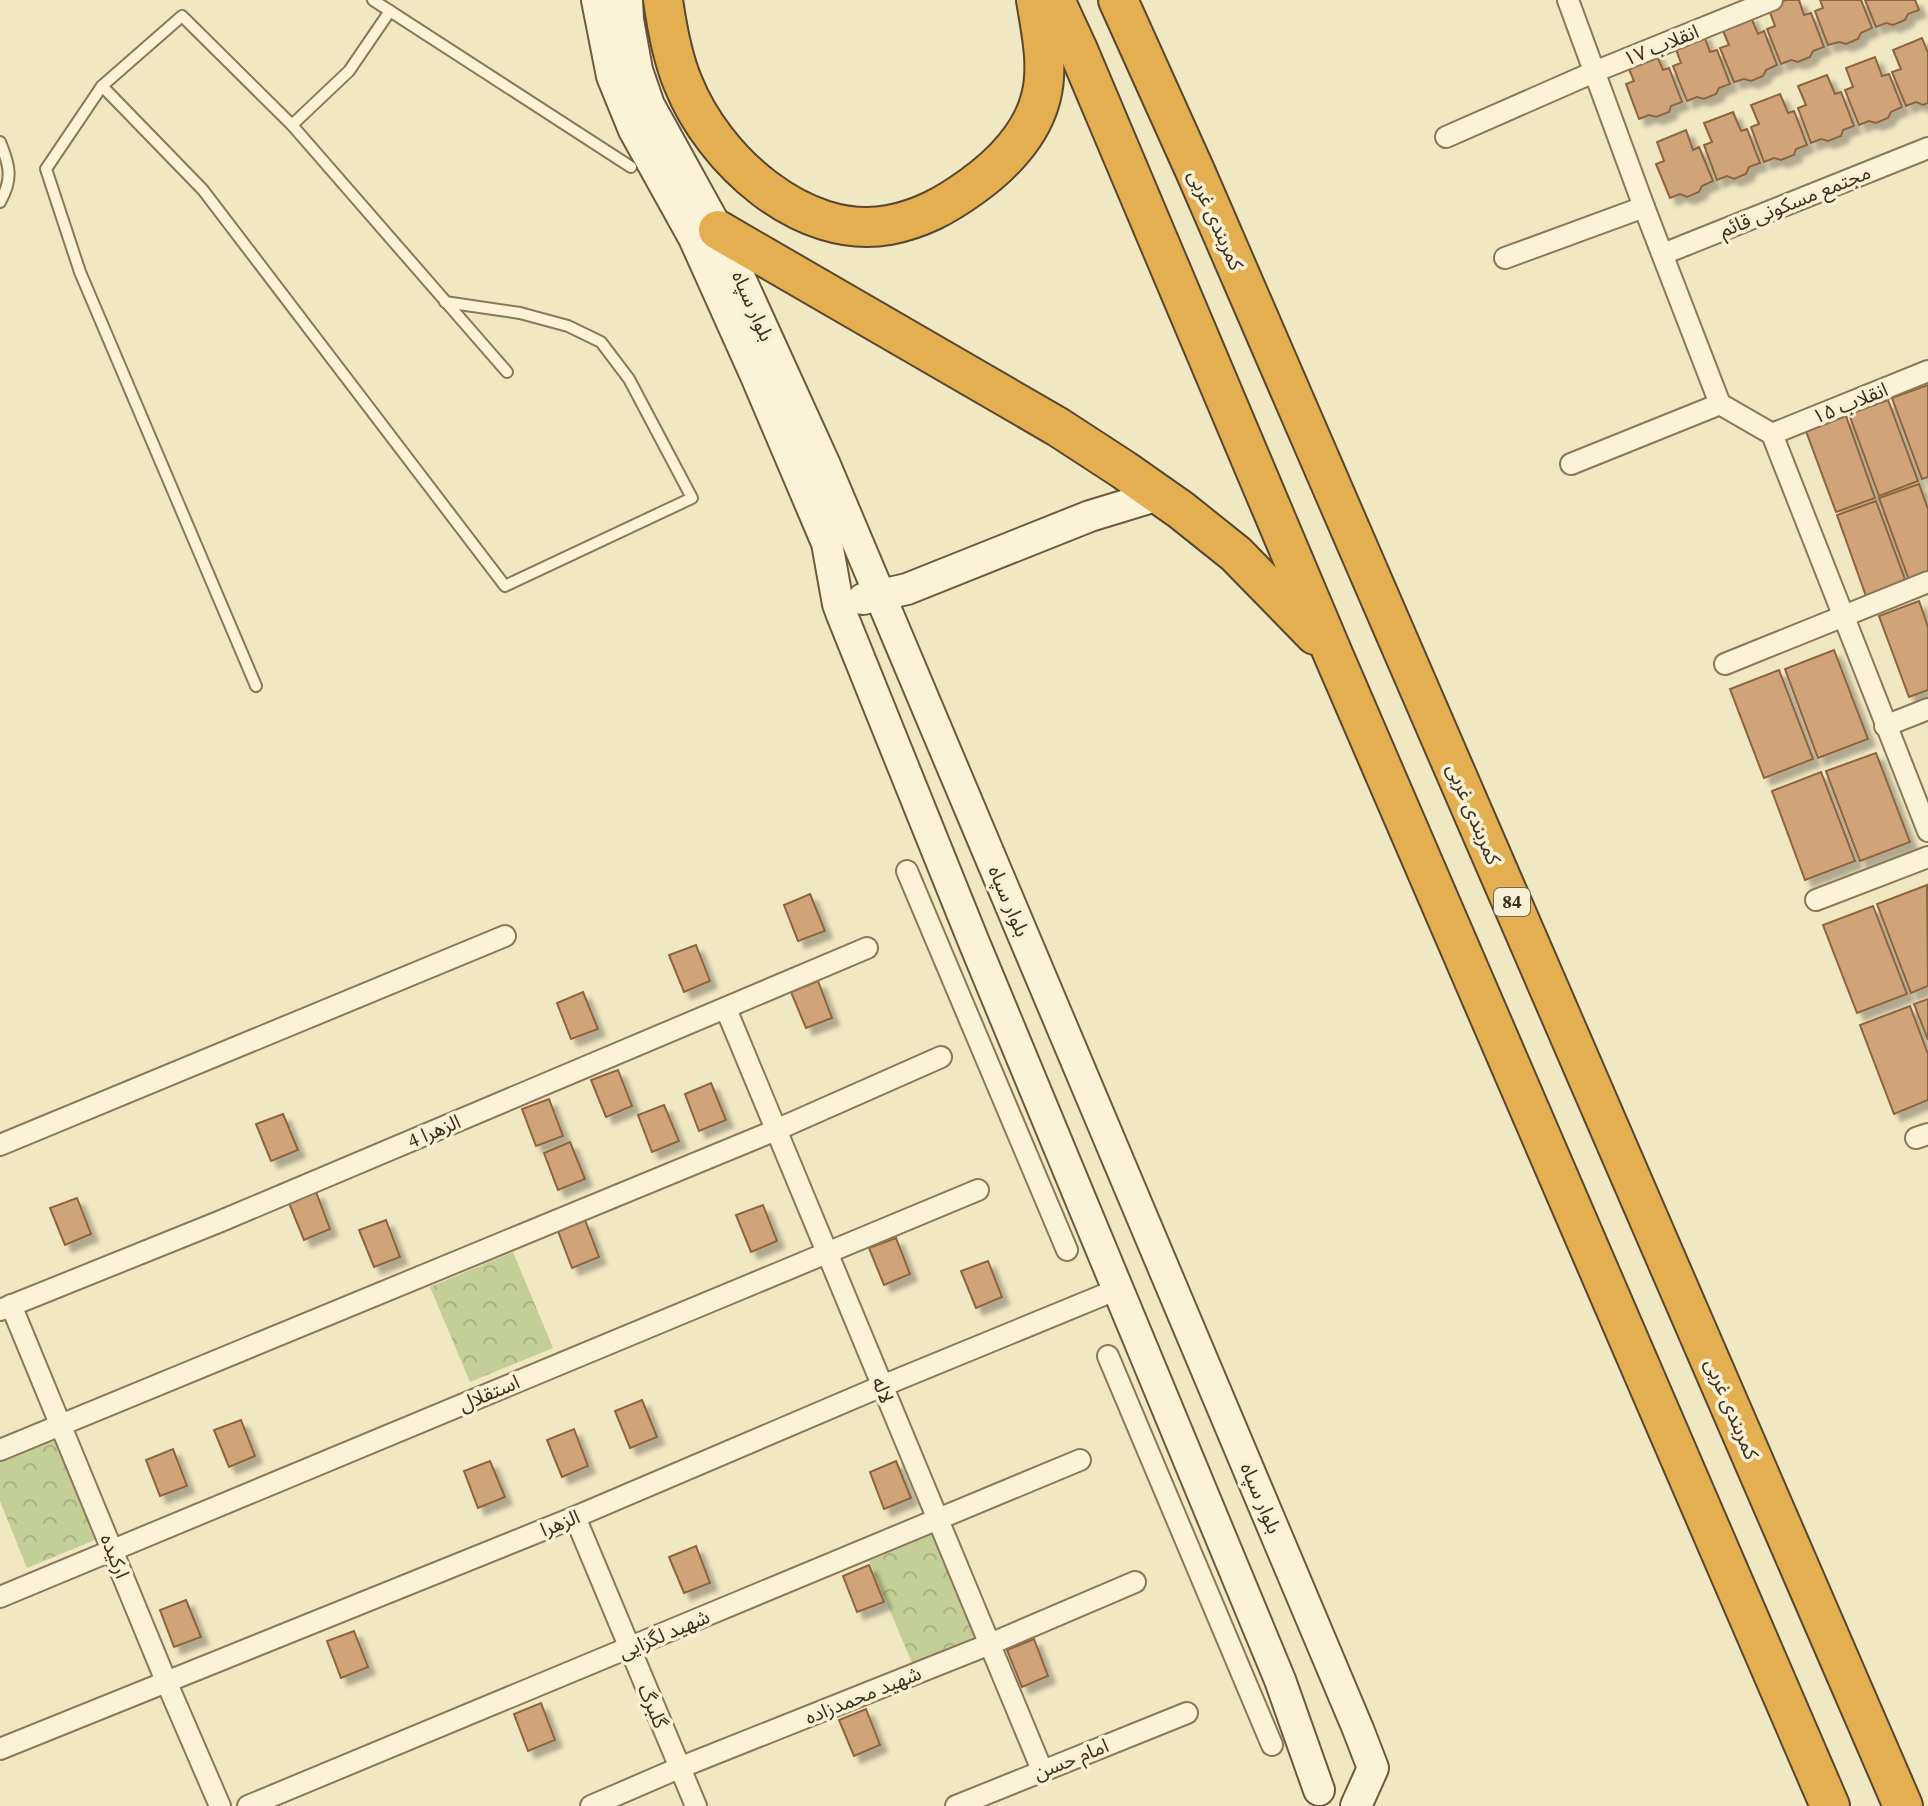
<svg xmlns="http://www.w3.org/2000/svg" width="1928" height="1806" font-family="'Source Serif 4','Noto Sans Arabic',serif">
	<style>
		.park { fill: url(#park-crowns) }
		.building { fill: #d0a478; stroke: #8c643e; stroke-width: 2; filter: url(#shadow) }
		.lines { fill: none; stroke-linecap: round; stroke-linejoin: round }
		.lane-casing { stroke: #8c7859; stroke-width: 14 }
		.street-casing { stroke: #8c7859; stroke-width: 24 }
		.secondary-casing { stroke: #6e593c; stroke-width: 34 }
		.highway-casing { stroke: #59462d; stroke-width: 42 }
		.lane { stroke: #faf3d7; stroke-width: 10 }
		.street { stroke: #faf3d7; stroke-width: 20 }
		.secondary { stroke: #faf3d7; stroke-width: 30 }
		.highway { stroke: #e3af51; stroke-width: 38 }
		.labels { text-anchor: middle; stroke-width: 7; stroke-linejoin: round; paint-order: stroke }
		.shield { fill: #f7f0d4; stroke: #736855; stroke-width: 2 }
		.shield-label { font-size: 18px; font-weight: bold; fill: #3b2e1e }
		.street-label { font-size: 20px; fill: #3b2e1e; stroke: #f7f0d4 }
	</style>
	<defs>
		<pattern id="park-crowns" width="20" height="18" patternUnits="userSpaceOnUse" patternTransform="scale(2)"><rect width="20" height="18" fill="#c4cf97"/><path d="M2 6a3 3 0 1 1 6 0M12 15a3 3 0 1 1 6 0" fill="none" stroke="#a9b282"/></pattern>
		<filter id="shadow"><feDropShadow dx="7" dy="7" stdDeviation="2" flood-color="#0004"/></filter>
	</defs>
	<rect width="100%" height="100%" fill="#f0e7c3"/>
	<!-- park -->
	<g class="park">
		<polygon points="513,1252 553,1348 470,1382 430,1287"/>
		<polygon points="58,1435 100,1538 27,1568 0,1501 0,1459"/>
		<polygon points="937,1532 981,1634 912,1663 869,1561"/>
	</g>
	<!-- building -->
	<g class="building">
		<polygon points="1786,0 1799,0 1804,15 1811,13 1824,47 1813,51 1810,57 1798,62 1791,60 1781,64 1767,29 1775,26 1768,7"/>
		<polygon points="1820,0 1861,0 1872,28 1861,33 1858,39 1846,44 1839,42 1828,45 1815,11 1823,8"/>
		<polygon points="1865,0 1915,0 1919,10 1908,14 1905,20 1893,25 1886,23 1876,27"/>
		<polygon points="1750,15 1758,34 1764,31 1777,65 1766,70 1763,76 1751,81 1744,79 1734,82 1720,48 1729,45 1721,26"/>
		<polygon points="1703,33 1710,52 1717,50 1730,84 1719,88 1716,94 1704,99 1697,97 1687,101 1673,66 1681,63 1674,44"/>
		<polygon points="1922,38 1928,53 1928,103 1923,105 1916,102 1906,106 1892,72 1901,69 1893,50"/>
		<polygon points="1655,51 1663,70 1669,68 1682,102 1671,106 1669,112 1656,117 1649,115 1639,119 1626,84 1634,81 1626,62"/>
		<polygon points="1875,57 1882,76 1889,74 1902,107 1891,112 1888,118 1876,123 1869,121 1859,125 1845,90 1853,87 1846,68"/>
		<polygon points="1827,75 1835,94 1841,92 1854,126 1843,130 1841,136 1828,141 1821,139 1811,143 1798,108 1806,105 1798,86"/>
		<polygon points="1780,94 1788,113 1794,111 1807,145 1796,149 1794,155 1781,160 1774,158 1764,162 1751,127 1759,124 1751,105"/>
		<polygon points="1733,112 1741,131 1747,129 1760,163 1749,167 1746,174 1734,179 1727,176 1717,180 1704,145 1712,142 1704,123"/>
		<polygon points="1686,130 1693,150 1699,147 1713,181 1702,186 1699,192 1687,197 1680,194 1670,198 1656,164 1664,161 1657,142"/>
		<polygon points="1928,385 1928,477 1922,479 1892,398"/>
		<polygon points="1888,400 1918,481 1879,496 1849,414"/>
		<polygon points="1846,416 1875,498 1836,512 1806,431"/>
		<polygon points="1919,484 1928,509 1928,572 1909,580 1879,498"/>
		<polygon points="1876,501 1906,582 1866,596 1837,515"/>
		<polygon points="1919,601 1928,627 1928,690 1909,697 1879,616"/>
		<polygon points="1834,650 1868,739 1818,758 1785,669"/>
		<polygon points="1779,670 1813,759 1764,778 1730,689"/>
		<polygon points="1876,753 1910,842 1860,861 1826,771"/>
		<polygon points="1821,772 1855,861 1805,880 1772,791"/>
		<polygon points="1927,885 1928,986 1911,993 1877,904"/>
		<polygon points="810,894 825,931 798,941 784,905"/>
		<polygon points="1873,906 1907,994 1857,1013 1823,925"/>
		<polygon points="696,945 710,981 684,992 669,955"/>
		<polygon points="818,981 832,1018 806,1028 791,992"/>
		<polygon points="583,992 598,1029 571,1039 557,1003"/>
		<polygon points="1928,999 1928,1040 1914,1004"/>
		<polygon points="1910,1006 1928,1054 1928,1100 1894,1114 1860,1025"/>
		<polygon points="618,1070 632,1106 606,1117 591,1080"/>
		<polygon points="711,1083 726,1120 699,1131 685,1094"/>
		<polygon points="549,1099 563,1136 536,1146 522,1109"/>
		<polygon points="664,1105 679,1141 652,1152 638,1115"/>
		<polygon points="283,1114 298,1150 271,1161 256,1124"/>
		<polygon points="570,1142 585,1179 558,1190 544,1153"/>
		<polygon points="316,1192 330,1229 304,1240 289,1203"/>
		<polygon points="77,1198 91,1234 65,1245 50,1208"/>
		<polygon points="763,1205 777,1241 751,1252 736,1215"/>
		<polygon points="386,1220 400,1257 374,1267 359,1230"/>
		<polygon points="585,1220 599,1257 572,1268 558,1231"/>
		<polygon points="896,1238 910,1274 884,1285 869,1248"/>
		<polygon points="988,1261 1002,1297 976,1308 961,1271"/>
		<polygon points="642,1400 657,1437 630,1448 615,1411"/>
		<polygon points="241,1420 255,1456 229,1467 214,1430"/>
		<polygon points="574,1429 588,1466 562,1477 547,1440"/>
		<polygon points="173,1449 187,1486 160,1496 146,1460"/>
		<polygon points="490,1461 505,1497 478,1508 464,1471"/>
		<polygon points="896,1461 911,1498 884,1509 870,1472"/>
		<polygon points="696,1546 710,1583 684,1593 669,1557"/>
		<polygon points="869,1565 884,1602 857,1612 843,1576"/>
		<polygon points="186,1600 201,1637 174,1647 160,1610"/>
		<polygon points="354,1631 368,1667 341,1678 327,1641"/>
		<polygon points="1034,1639 1048,1676 1022,1687 1007,1650"/>
		<polygon points="541,1703 555,1740 528,1751 514,1714"/>
		<polygon points="866,1709 880,1745 854,1756 839,1720"/>
	</g>
	<g class="lines">
		<defs>
			<g id="lane">
				<polyline points="373,0 631,167"/>
				<polyline points="102,86 182,16 292,125 507,372"/>
				<polyline points="292,125 349,71 390,11"/>
				<path d="M 0,142 C 10,166 13,179 0,202"/>
				<polyline points="256,686 80,272 46,169 102,86 203,190 505,586 692,498 629,379 601,342 568,326 520,313 445,302"/>
			</g>
			<g id="street">
				<polyline points="1568,0 1644,207 1720,404 1772,434 1928,831"/>
				<polyline points="1446,137 1594,72 1772,0"/>
				<polyline points="1663,254 1928,148"/>
				<polyline points="1505,258 1644,207"/>
				<polyline points="1772,434 1928,371"/>
				<polyline points="1571,464 1720,404"/>
				<polyline points="1725,664 1928,582"/>
				<polyline points="1885,726 1928,709"/>
				<polyline points="907,871 1067,1250"/>
				<polyline points="1816,900 1928,857"/>
				<polyline points="726,1009 1042,1770"/>
				<polyline points="1916,1138 1928,1134"/>
				<polyline points="0,1145 505,936"/>
				<polyline points="11,1305 166,1681 220,1806"/>
				<polyline points="0,1310 221,1221 867,948"/>
				<polyline points="1108,1356 1272,1745"/>
				<polyline points="0,1450 776,1130 941,1057"/>
				<polyline points="575,1517 696,1806"/>
				<polyline points="0,1597 978,1190"/>
				<polyline points="0,1749 575,1517 882,1386 1118,1289"/>
				<polyline points="248,1806 1080,1460"/>
				<polyline points="591,1806 679,1768 990,1644 1135,1582"/>
				<polyline points="956,1806 1187,1713"/>
			</g>
			<g id="secondary">
				<polyline points="597,0 612,76 634,130 694,238 756,376 827,543 838,604 842,615 973,940 1280,1680 1319,1790"/>
				<polyline points="627,0 628,20 637,70 649,105 718,230 825,465 1358,1729 1373,1768 1356,1806"/>
				<polyline points="863,599 907,589 1090,516 1159,495"/>
			</g>
			<g id="highway">
				<path d="M 663,0 C 667,28 672,57 683,83 C 713,159 802,241 889,225 C 921,219 946,205 971,187 C 1002,165 1032,134 1041,97 C 1049,66 1041,31 1036,0"/>
				<polyline points="1055,0 1078,50 1333,654 1830,1806"/>
				<polyline points="1118,0 1196,173 1903,1806"/>
				<polyline points="718,230 1058,427 1124,470 1181,510 1236,554 1315,635"/>
			</g>
		</defs>
		<!-- lane casing -->
		<use href="#lane" class="lane-casing"/>
		<!-- street casing -->
		<use href="#street" class="street-casing"/>
		<!-- secondary casing -->
		<use href="#secondary" class="secondary-casing"/>
		<!-- highway casing -->
		<use href="#highway" class="highway-casing"/>
		<!-- lane -->
		<use href="#lane" class="lane"/>
		<!-- street -->
		<use href="#street" class="street"/>
		<!-- secondary -->
		<use href="#secondary" class="secondary"/>
		<!-- highway -->
		<use href="#highway" class="highway"/>
	</g>
	<g class="labels">
		<!-- shield labels -->
		<rect class="shield" x="1494" y="888" width="36" height="28" rx="6"/>
		<g class="shield-label">
			<text x="1512" y="908">84</text>
		</g>
		<!-- street labels -->
		<g class="street-label">
			<text transform="translate(1661 45) rotate(-22)" y="7">انقلاب ۱۷</text>
			<text transform="translate(1795 201) rotate(-22)" y="7">مجتمع مسکونی قائم</text>
			<text transform="translate(1216 220) rotate(66)" y="7">کمربندی غربی</text>
			<text transform="translate(753 306) rotate(66)" y="7">بلوار سپاه</text>
			<text transform="translate(1850 403) rotate(-22)" y="7">انقلاب ۱۵</text>
			<text transform="translate(1474 814) rotate(67)" y="7">کمربندی غربی</text>
			<text transform="translate(1009 901) rotate(67)" y="7">بلوار سپاه</text>
			<text transform="translate(434 1131) rotate(-23)" y="7">الزهرا 4</text>
			<text transform="translate(883 1390) rotate(68)" y="7">لاله</text>
			<text transform="translate(489 1393) rotate(-23)" y="7">استقلال</text>
			<text transform="translate(1732 1409) rotate(67)" y="7">کمربندی غربی</text>
			<text transform="translate(1261 1498) rotate(67)" y="7">بلوار سپاه</text>
			<text transform="translate(560 1523) rotate(-22)" y="7">الزهرا</text>
			<text transform="translate(115 1556) rotate(68)" y="7">ارکیده</text>
			<text transform="translate(664 1634) rotate(-23)" y="7">شهید لگزایی</text>
			<text transform="translate(863 1695) rotate(-22)" y="7">شهید محمدزاده</text>
			<text transform="translate(653 1706) rotate(67)" y="7">گلبرگ</text>
			<text transform="translate(1071 1759) rotate(-22)" y="7">امام حسن</text>
		</g>
	</g>
</svg>
